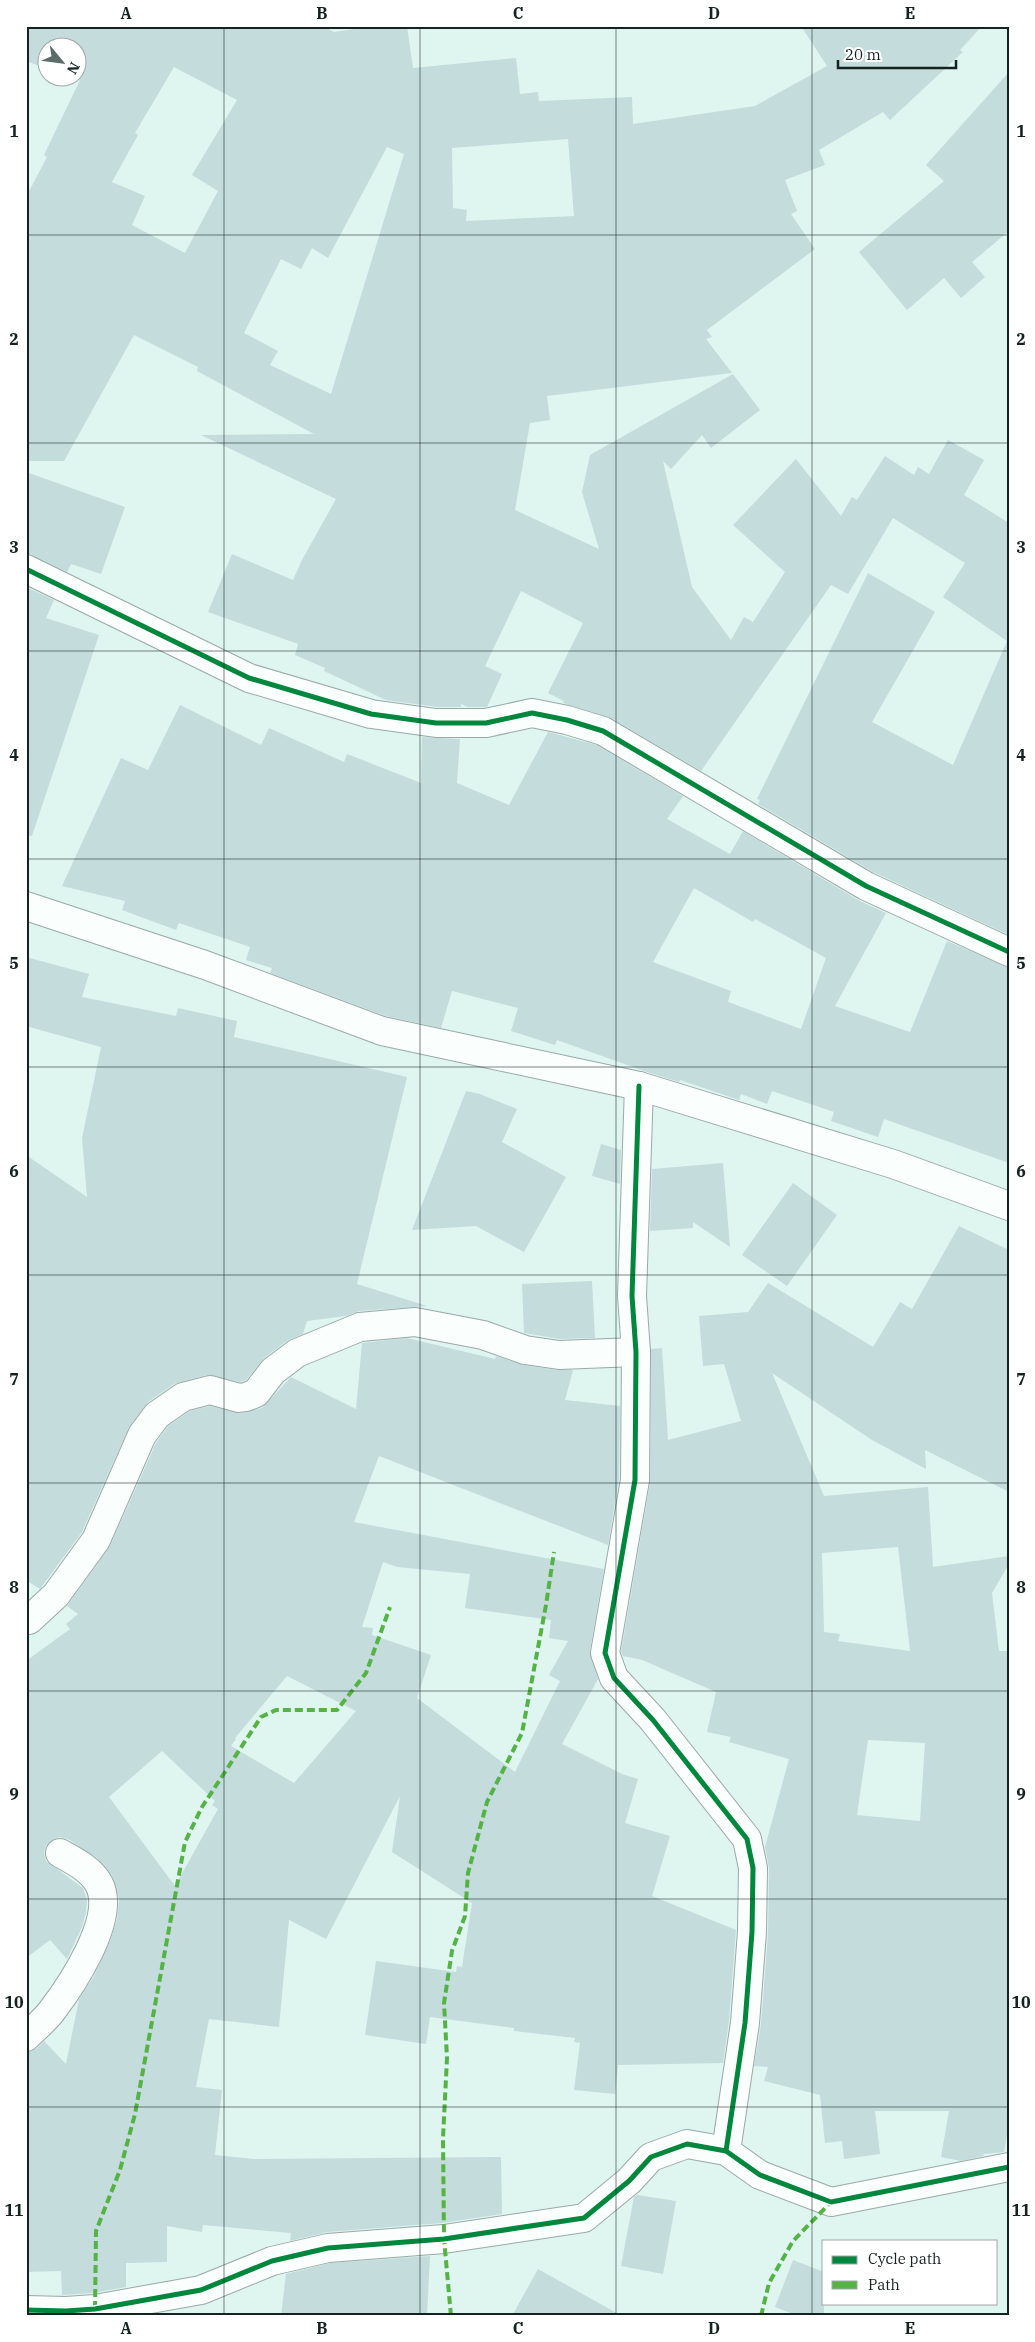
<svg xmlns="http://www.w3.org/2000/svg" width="1035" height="2342" font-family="'IBM Plex Serif',serif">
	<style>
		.building { fill: #c4dcdb; fill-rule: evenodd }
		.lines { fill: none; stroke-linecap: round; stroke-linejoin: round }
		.street-casing { stroke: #99aaa6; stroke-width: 30 }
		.street { stroke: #fafefd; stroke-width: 28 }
		.quiet { stroke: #55b245; stroke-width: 4; stroke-dasharray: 8 4; stroke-linecap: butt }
		.cycleway-casing { stroke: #fff; stroke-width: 8 }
		.cycleway { stroke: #00873e; stroke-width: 5 }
		.grid { fill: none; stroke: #142320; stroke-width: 1; stroke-opacity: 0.55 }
		.neatline { fill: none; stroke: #142320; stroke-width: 2 }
		.grid-label { font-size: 16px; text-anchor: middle; font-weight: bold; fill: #142320 }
	</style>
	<rect width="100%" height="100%" fill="#dff5f0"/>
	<!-- building -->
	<g class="building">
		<path d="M 26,26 L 323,26 L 334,32 L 374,26 L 407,26 L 413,68 L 516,58 L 520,94 L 538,92 L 539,101 L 632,97 L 633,124 L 755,106 L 827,66 L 801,26 L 982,26 L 960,50 L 963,52 L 890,120 L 883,112 L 819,150 L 825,165 L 785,180 L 797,211 L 791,214 L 815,249 L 707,330 L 712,337 L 706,339 L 732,373 L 547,396 L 550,420 L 530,423 L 515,510 L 599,549 L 582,492 L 590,455 L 733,374 L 760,410 L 711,448 L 702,435 L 671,469 L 663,461 L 692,587 L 731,640 L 744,617 L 753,622 L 785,572 L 733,525 L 796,459 L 841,516 L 852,497 L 857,500 L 885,456 L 914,475 L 918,467 L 929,474 L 948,440 L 984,460 L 964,495 L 1009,523 L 1009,935 L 873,872 L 758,804 L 760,800 L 757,799 L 868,573 L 935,612 L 872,722 L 953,765 L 1007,641 L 943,597 L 965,563 L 893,518 L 848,594 L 831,585 L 701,771 L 611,718 L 563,703 L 564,701 L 548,693 L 583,623 L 521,591 L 485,666 L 502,674 L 487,707 L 468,707 L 461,704 L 461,707 L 437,707 L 386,700 L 324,671 L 325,668 L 295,655 L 298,644 L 208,612 L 232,554 L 293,580 L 302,560 L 336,499 L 201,435 L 314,434 L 197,371 L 198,367 L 134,335 L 64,461 L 26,461 L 26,197 L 47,157 L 44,155 L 80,80 L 73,78 L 78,78 L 78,48 L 48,48 L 48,69 L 26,61 ZM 174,67 L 237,100 L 192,175 L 218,191 L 185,253 L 132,225 L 145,196 L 112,182 L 138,135 L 135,133 ZM 568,139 L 574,216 L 466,221 L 467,210 L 453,208 L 452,148 ZM 387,147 L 404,154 L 331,394 L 270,365 L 278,351 L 244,333 L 281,259 L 301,269 L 312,248 L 328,258 Z"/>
		<polygon points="1009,72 1009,231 972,262 985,277 961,298 944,278 907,310 859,252 944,181 926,165"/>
		<polygon points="26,472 125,507 101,574 71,564 67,572 26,554"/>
		<polygon points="26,587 54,600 46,618 99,635 32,836 26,835"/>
		<path d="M 180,705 L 261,745 L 269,728 L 344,762 L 347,754 L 421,783 L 422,737 L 460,739 L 457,783 L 509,805 L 548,732 L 597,745 L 683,796 L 667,819 L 730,854 L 743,831 L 858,900 L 886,913 L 835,1006 L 910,1032 L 947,941 L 1009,967 L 1009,1163 L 884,1119 L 878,1137 L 831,1121 L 834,1112 L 772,1091 L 767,1104 L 741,1094 L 739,1100 L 680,1080 L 679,1082 L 647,1072 L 557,1040 L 555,1045 L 511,1031 L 518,1008 L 452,991 L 441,1028 L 386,1016 L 270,973 L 272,968 L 246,960 L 250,947 L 179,923 L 176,930 L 122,910 L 125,901 L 62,886 L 121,758 L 148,770 ZM 694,888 L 753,922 L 755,919 L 826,958 L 801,1029 L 728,1002 L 731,991 L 653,962 Z"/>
		<polygon points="26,957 89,974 82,997 176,1016 178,1008 237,1021 234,1037 407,1077 357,1284 427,1306 359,1311 346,1316 307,1321 303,1334 288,1340 264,1358 246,1380 240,1382 206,1375 174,1384 148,1402 128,1429 82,1532 40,1589 26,1580 26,1155 87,1197 82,1138 101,1047 26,1026"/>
		<polygon points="466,1091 480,1094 517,1109 502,1142 566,1177 524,1252 476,1226 412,1230"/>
		<polygon points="601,1144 621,1150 620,1184 592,1176"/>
		<polygon points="723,1163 730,1247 693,1222 693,1228 650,1231 652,1169"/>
		<polygon points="793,1183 837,1215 787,1286 742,1255"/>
		<path d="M 959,1226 L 1009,1250 L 1009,1492 L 925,1450 L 926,1469 L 872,1440 L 772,1373 L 824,1496 L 928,1487 L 933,1567 L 1009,1556 L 1009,1564 L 992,1593 L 999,1651 L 1009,1651 L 1009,2125 L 1004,2152 L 984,2154 L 983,2156 L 961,2161 L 941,2157 L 949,2111 L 875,2111 L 880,2154 L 844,2159 L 842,2141 L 825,2143 L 820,2095 L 764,2081 L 768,2067 L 754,2066 L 761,2024 L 768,1933 L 769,1868 L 765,1847 L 789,1759 L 729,1742 L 731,1737 L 707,1732 L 716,1692 L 642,1660 L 623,1656 L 621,1652 L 650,1483 L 651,1349 L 662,1348 L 668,1440 L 741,1421 L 724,1364 L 703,1366 L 699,1316 L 748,1312 L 768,1283 L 873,1347 L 900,1302 L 912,1309 ZM 898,1547 L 910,1651 L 838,1641 L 840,1634 L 824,1632 L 822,1553 ZM 868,1740 L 925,1743 L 920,1821 L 857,1815 Z"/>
		<polygon points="592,1281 595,1338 560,1339 524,1333 522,1284"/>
		<path d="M 407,1338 L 495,1359 L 496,1356 L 523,1365 L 557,1370 L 573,1370 L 565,1400 L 620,1406 L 619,1479 L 608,1545 L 379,1456 L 354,1522 L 604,1569 L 590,1650 L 598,1679 L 562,1744 L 622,1774 L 638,1779 L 625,1823 L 670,1836 L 652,1896 L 736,1930 L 729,2021 L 723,2063 L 618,2065 L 615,2094 L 574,2090 L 580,2043 L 574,2042 L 575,2038 L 514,2031 L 514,2028 L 430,2017 L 426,2044 L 365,2035 L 376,1961 L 456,1972 L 457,1966 L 462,1967 L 472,1903 L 392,1852 L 400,1796 L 326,1939 L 289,1920 L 279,2027 L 209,2019 L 196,2087 L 222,2090 L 215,2155 L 254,2159 L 501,2157 L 502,2214 L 442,2223 L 327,2232 L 290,2241 L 291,2233 L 203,2225 L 202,2232 L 167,2226 L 167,2262 L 126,2263 L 126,2287 L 93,2293 L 62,2295 L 61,2271 L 26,2272 L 26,2052 L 37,2048 L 44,2041 L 66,2064 L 79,1999 L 94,1976 L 111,1939 L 117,1919 L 119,1899 L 112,1876 L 97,1858 L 68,1839 L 59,1837 L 52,1840 L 46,1846 L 44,1853 L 46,1861 L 83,1888 L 87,1900 L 86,1912 L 82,1927 L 67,1959 L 50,1940 L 26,1958 L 26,1661 L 70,1629 L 66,1624 L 78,1614 L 67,1606 L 110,1546 L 156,1443 L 168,1426 L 190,1411 L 210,1406 L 241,1413 L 262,1408 L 291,1377 L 356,1409 L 362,1343 ZM 383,1562 L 397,1567 L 470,1574 L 465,1608 L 551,1620 L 549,1638 L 568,1641 L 549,1675 L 560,1681 L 515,1772 L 417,1698 L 431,1655 L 372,1635 L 373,1628 L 362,1627 ZM 287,1676 L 356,1711 L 294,1783 L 231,1746 L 236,1739 L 235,1738 ZM 162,1751 L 215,1801 L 212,1805 L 218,1809 L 175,1886 L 109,1797 Z"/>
		<polygon points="637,2195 676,2201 663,2274 621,2266 634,2197"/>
		<polygon points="430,2256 427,2316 281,2316 286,2274 330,2263"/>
		<polygon points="793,2260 824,2272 824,2316 798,2316 775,2307"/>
		<polygon points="538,2269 622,2316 512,2316"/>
	</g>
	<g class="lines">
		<defs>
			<g id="street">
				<polyline points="26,569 249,678 371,714 436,723 486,723 532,713 567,720 603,731 866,886 1009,952"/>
				<polyline points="26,906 205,965 382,1031 639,1086 893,1164 1009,1206"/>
				<polyline points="639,1086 632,1296 636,1352 635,1480 605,1653 614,1678 653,1720 747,1839 753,1868 752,1932 745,2023 726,2151"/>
				<polyline points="26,1618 29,1620 56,1595 96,1540 142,1435 157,1415 183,1397 210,1390 239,1398 246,1397 256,1393 273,1371 297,1353 360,1327 415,1322 483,1335 525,1350 559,1355 636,1352"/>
				<path d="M 26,2037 C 34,2029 44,2021 51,2012 C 71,1986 117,1918 99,1884 C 91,1869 74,1861 60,1853"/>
				<polyline points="26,2310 66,2311 95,2309 201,2290 272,2261 328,2248 444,2239 584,2218 629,2181 651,2157 687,2144 726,2151 760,2175 831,2202 1009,2167"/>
			</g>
		</defs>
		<!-- street casing -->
		<use href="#street" class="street-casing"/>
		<!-- street -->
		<use href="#street" class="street"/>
		<!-- quiet -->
		<g class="quiet">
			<polyline points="95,2309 96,2231 120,2170 135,2114 185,1842 202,1807 261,1717 276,1710 337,1710 366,1673 390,1607"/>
			<polyline points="451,2316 444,2239 443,2138 447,2058 444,2003 452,1951 465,1916 468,1873 487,1802 522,1733 546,1605 554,1552"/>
			<polyline points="761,2316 769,2283 793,2241 831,2202"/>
		</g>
		<defs>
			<g id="cycleway">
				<polyline points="26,569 249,678 371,714 436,723 486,723 532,713 567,720 603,731 866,886 1009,952"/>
				<polyline points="639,1086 632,1296 636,1352 635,1480 605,1653 614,1678 653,1720 747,1839 753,1868 752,1932 745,2023 726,2151"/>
				<polyline points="26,2310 66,2311 95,2309 201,2290 272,2261 328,2248 444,2239 584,2218 629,2181 651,2157 687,2144 726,2151 760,2175 831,2202 1009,2167"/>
			</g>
		</defs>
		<!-- cycleway casing -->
		<use href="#cycleway" class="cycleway-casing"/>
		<!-- cycleway -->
		<use href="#cycleway" class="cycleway"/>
	</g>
	<!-- grid -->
	<path class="grid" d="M 224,26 L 224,2316M 420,26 L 420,2316M 616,26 L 616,2316M 812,26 L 812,2316M 26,235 L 1009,235M 26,443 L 1009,443M 26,651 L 1009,651M 26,859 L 1009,859M 26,1067 L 1009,1067M 26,1275 L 1009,1275M 26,1483 L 1009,1483M 26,1691 L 1009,1691M 26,1899 L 1009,1899M 26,2107 L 1009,2107"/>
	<!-- border -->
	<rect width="1035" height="2342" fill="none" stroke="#ffffff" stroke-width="55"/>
	<!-- legend -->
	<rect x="822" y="2240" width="175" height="65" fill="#ffffff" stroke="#a1a7a6"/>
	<rect x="832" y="2256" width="25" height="8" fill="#00873e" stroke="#a1a7a6"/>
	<text x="868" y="2264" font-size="15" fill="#142320">Cycle path</text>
	<rect x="832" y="2281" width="25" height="8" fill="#55b245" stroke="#a1a7a6"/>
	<text x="868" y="2290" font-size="15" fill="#142320">Path</text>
	<!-- north arrow -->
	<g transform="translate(62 62) rotate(119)"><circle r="24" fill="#ffffff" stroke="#a1a7a6"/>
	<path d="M0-4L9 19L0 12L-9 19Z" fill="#5b6c69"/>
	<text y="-8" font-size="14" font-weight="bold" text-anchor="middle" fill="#142320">N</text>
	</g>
	<!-- scale -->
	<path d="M838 60v8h118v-8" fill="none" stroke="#142320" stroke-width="2.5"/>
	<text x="845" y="60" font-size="15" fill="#142320" stroke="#ffffff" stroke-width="4" paint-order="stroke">20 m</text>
	<rect x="28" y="28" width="980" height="2286" class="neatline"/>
	<g class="grid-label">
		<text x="126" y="19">A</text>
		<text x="322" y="19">B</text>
		<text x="518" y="19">C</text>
		<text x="714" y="19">D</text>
		<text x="910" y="19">E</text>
		<text x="14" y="137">1</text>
		<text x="1021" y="137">1</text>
		<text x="14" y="345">2</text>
		<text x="1021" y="345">2</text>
		<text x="14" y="553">3</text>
		<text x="1021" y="553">3</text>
		<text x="14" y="761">4</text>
		<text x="1021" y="761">4</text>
		<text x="14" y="969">5</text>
		<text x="1021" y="969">5</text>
		<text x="14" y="1177">6</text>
		<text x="1021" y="1177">6</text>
		<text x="14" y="1385">7</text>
		<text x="1021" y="1385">7</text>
		<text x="14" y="1593">8</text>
		<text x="1021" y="1593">8</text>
		<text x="14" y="1800">9</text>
		<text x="1021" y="1800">9</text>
		<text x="14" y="2008">10</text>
		<text x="1021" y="2008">10</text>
		<text x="14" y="2216">11</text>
		<text x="1021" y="2216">11</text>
		<text x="126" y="2334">A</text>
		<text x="322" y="2334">B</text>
		<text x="518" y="2334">C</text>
		<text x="714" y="2334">D</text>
		<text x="910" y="2334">E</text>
	</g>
</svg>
